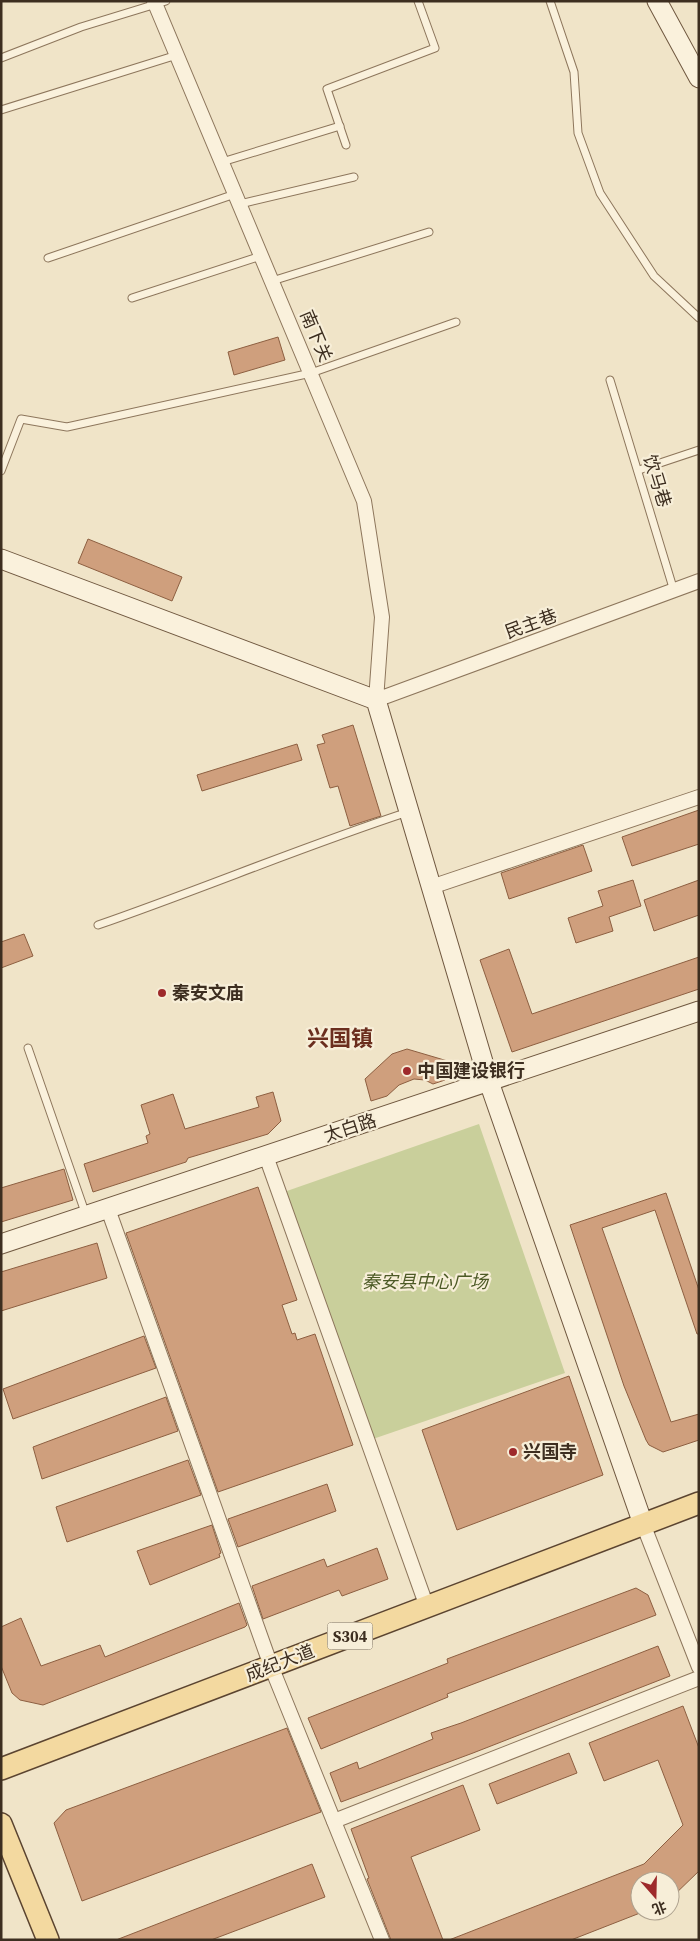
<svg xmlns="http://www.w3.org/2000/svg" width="700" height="1941" font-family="'Source Serif 4','Noto Sans SC',serif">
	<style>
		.green { fill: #c9cf9b }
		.building { fill: #cf9f7d; stroke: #8d5f41 }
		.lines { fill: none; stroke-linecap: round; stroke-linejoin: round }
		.lane-casing { stroke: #8d765c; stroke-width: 9 }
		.street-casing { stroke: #8d765c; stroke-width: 16 }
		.secondary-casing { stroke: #6f573f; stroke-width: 21 }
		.primary-casing { stroke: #5b4430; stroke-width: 24 }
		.lane { stroke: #faf1dc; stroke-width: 7 }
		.street { stroke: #faf1dc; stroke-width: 14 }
		.secondary { stroke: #faf1dc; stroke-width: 19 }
		.primary { stroke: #f3d9a0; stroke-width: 21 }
		.poi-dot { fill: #9e2a2b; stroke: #f7eed8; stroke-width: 2 }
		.labels { text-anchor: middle; stroke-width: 4.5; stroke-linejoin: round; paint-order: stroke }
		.shield { fill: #f7eed8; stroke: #756857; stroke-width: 1 }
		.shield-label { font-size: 16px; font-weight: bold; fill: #3d2e20 }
		.street-label { font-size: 18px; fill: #3d2e20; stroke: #f7eed8 }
		.poi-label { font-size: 18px; font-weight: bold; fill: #3d2e20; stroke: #f7eed8; text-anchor: start }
		.park-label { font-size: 18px; font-style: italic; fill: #4d5a26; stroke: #f7eed8 }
		.district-label { font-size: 22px; font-weight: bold; fill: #6b2e1e; stroke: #f7eed8 }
	</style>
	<rect width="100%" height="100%" fill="#f0e4c8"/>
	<!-- green -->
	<polygon class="green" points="479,1124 565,1373 370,1440 284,1192"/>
	<!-- building -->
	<g class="building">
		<polygon points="278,337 285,360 234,375 228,352"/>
		<polygon points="88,539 182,577 172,601 78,563"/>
		<polygon points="353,725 381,816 350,826 338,786 330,788 317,745 325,743 322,735"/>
		<polygon points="297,744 302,760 202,791 197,775"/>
		<polygon points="699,810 699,844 632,866 622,837"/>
		<polygon points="583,845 592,871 509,899 501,873"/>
		<polygon points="633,880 641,906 609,917 613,931 576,943 568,918 603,906 598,891"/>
		<polygon points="699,880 699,915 654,931 644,900"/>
		<polygon points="24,934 33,956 1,968 1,942"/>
		<polygon points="509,949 532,1014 699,957 699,989 512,1052 480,960"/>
		<polygon points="407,1049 451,1062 445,1080 433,1084 425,1080 414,1079 399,1085 387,1096 371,1101 365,1079 392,1054"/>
		<polygon points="273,1092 281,1121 268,1134 188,1158 186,1162 93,1192 84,1164 148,1143 146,1136 150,1134 141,1105 173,1094 185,1129 259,1107 256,1097"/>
		<polygon points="64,1169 73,1200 1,1222 1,1188"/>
		<polygon points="258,1187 297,1300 282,1305 292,1334 295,1333 297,1340 315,1334 353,1445 218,1492 126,1233"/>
		<polygon points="666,1193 699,1290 699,1334 697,1334 655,1210 602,1228 671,1422 699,1414 699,1440 663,1452 649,1445 646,1440 624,1386 570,1225"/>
		<polygon points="97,1243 107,1278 1,1311 1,1272"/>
		<polygon points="144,1336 156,1368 13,1419 3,1389"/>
		<polygon points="569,1376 603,1475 457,1530 422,1430"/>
		<polygon points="166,1397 178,1431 42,1479 33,1447"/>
		<polygon points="188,1460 201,1495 67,1542 56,1507"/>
		<polygon points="327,1484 336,1511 238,1547 228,1519"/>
		<polygon points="212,1525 221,1553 219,1554 220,1557 150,1585 137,1551"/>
		<polygon points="377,1548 388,1579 342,1596 339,1590 263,1619 252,1586 324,1559 327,1567"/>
		<polygon points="636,1588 648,1595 656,1615 447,1694 448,1697 321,1749 308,1718 448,1663 447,1659"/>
		<polygon points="239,1603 247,1625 245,1627 43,1705 20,1700 12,1693 1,1666 1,1627 21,1618 41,1666 100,1645 105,1657"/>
		<polygon points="658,1646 670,1676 473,1753 341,1802 330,1773 357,1762 359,1769 433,1739 431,1733 461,1723"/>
		<polygon points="683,1706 699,1748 699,1871 670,1899 670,1881 640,1881 640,1913 571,1940 449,1940 644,1864 683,1825 658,1760 604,1781 589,1743"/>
		<polygon points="287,1728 321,1812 82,1901 54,1823 66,1810"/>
		<polygon points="569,1753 577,1773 497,1804 489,1784"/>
		<polygon points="463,1785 480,1830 411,1857 443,1940 391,1940 367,1879 369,1878 351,1829"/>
		<polygon points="312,1864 325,1897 211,1940 116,1940"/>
	</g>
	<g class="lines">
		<defs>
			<g id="lane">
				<polyline points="550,1 574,72 578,133 600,193 654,276 699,318"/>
				<polyline points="1,58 81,27 166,1"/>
				<polyline points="1,110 177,55"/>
				<polyline points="346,145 327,89 435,48 418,1"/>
				<polyline points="222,162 340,126"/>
				<polyline points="240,204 354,177"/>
				<polyline points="48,258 235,194"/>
				<polyline points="272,281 429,232"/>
				<polyline points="132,298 261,256"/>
				<polyline points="610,380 674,591"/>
				<polyline points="639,470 699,450"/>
				<polyline points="1,471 21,419 67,427 311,373 456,322"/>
				<path d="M 98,925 C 202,889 304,846 408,812"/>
				<polyline points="28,1048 86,1215"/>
			</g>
			<g id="street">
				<polyline points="154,1 364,501 382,617 376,700 699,581"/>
				<polyline points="431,887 699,797"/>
				<polyline points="266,1156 427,1607"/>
				<polyline points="108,1209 271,1666 382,1940"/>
				<polyline points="643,1524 699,1667"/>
				<polyline points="334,1821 699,1678"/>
			</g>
			<g id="secondary">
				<polyline points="657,1 699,78"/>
				<polyline points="1,559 376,700 489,1082 643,1524"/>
				<polyline points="1,1244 699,1011"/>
			</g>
			<g id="primary">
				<polyline points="1,1769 699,1503"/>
				<polyline points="1,1824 48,1940"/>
			</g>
		</defs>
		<!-- lane casing -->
		<use href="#lane" class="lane-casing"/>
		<!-- street casing -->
		<use href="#street" class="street-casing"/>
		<!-- secondary casing -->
		<use href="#secondary" class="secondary-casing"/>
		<!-- primary casing -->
		<use href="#primary" class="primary-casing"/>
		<!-- lane -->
		<use href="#lane" class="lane"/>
		<!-- street -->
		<use href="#street" class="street"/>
		<!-- secondary -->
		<use href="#secondary" class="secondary"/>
		<!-- primary -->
		<use href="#primary" class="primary"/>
	</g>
	<!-- markers -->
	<g class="poi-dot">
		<circle cx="162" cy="993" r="5"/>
		<circle cx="407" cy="1071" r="5"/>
		<circle cx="513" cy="1452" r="5"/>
	</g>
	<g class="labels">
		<!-- shield labels -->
		<rect class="shield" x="327.5" y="1622.5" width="45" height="27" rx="4"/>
		<g class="shield-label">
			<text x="350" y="1642">S304</text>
		</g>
		<!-- street labels -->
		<g class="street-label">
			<text transform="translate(316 336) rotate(67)" y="6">南下关</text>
			<text transform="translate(657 481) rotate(73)" y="6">饮马巷</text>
			<text transform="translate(531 624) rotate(-20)" y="6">民主巷</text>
			<text transform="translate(350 1128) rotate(-18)" y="6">太白路</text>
			<text transform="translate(280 1663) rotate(-21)" y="6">成纪大道</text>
		</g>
		<!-- poi labels -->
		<g class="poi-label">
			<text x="172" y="999">秦安文庙</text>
			<text x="417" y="1077">中国建设银行</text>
			<text x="523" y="1458">兴国寺</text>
		</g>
		<!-- park labels -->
		<g class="park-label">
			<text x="425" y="1288">秦安县中心广场</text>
		</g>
		<!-- district labels -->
		<g class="district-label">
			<text x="340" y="1046">兴国镇</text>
		</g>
	</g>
	<!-- border -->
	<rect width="700" height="1941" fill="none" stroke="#3d2e20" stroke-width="5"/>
	<!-- north arrow -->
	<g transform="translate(655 1896) rotate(160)"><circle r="24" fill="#f7eed8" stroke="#ada18e"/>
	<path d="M0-4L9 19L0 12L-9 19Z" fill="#9e2a2b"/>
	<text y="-8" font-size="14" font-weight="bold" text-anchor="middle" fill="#3d2e20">北</text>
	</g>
</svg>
